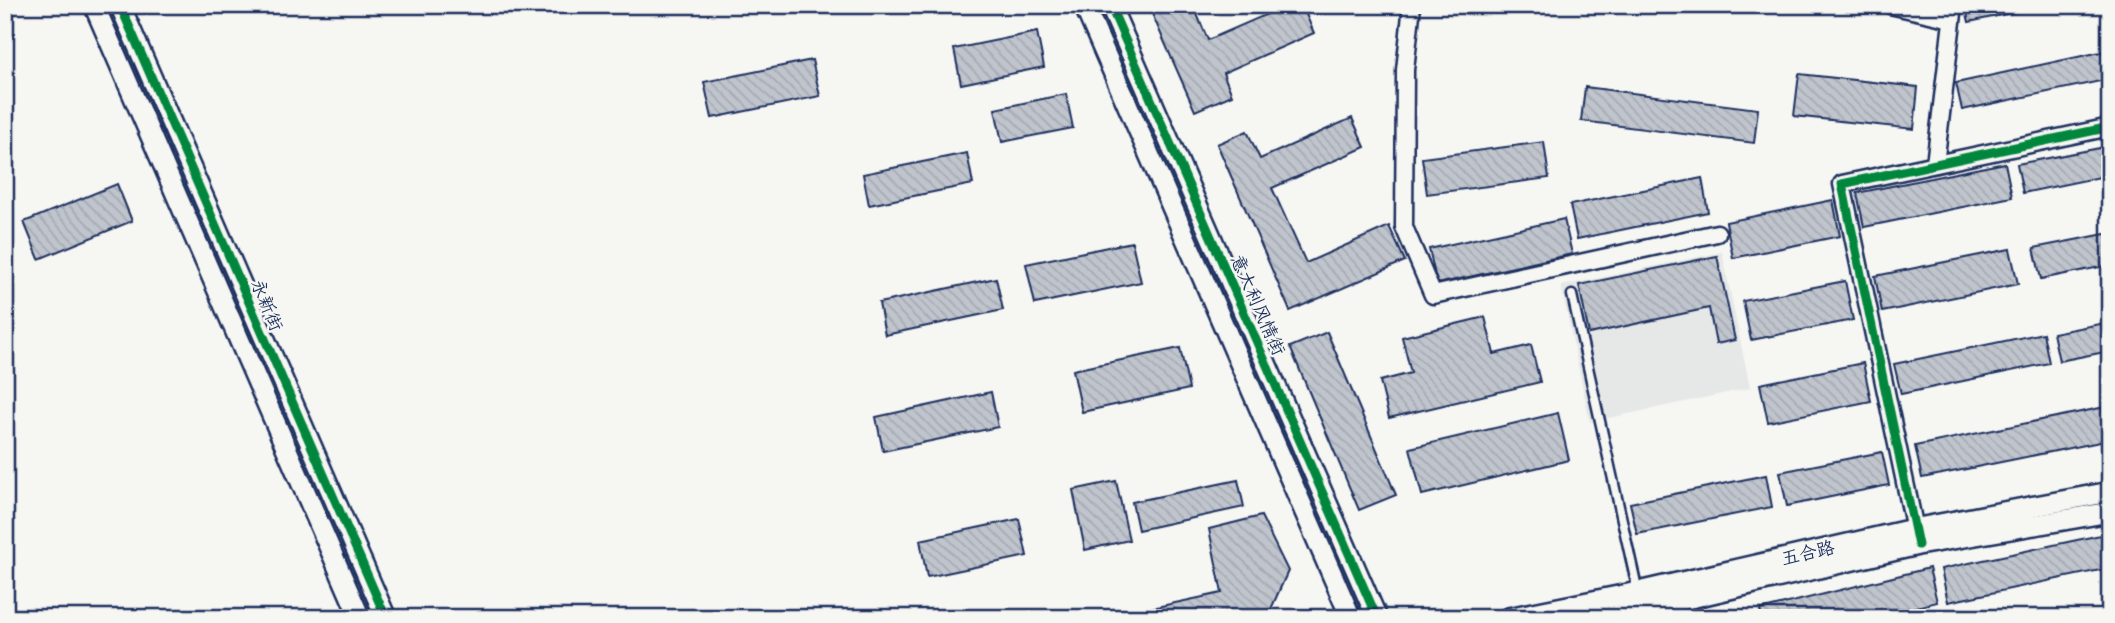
<svg xmlns="http://www.w3.org/2000/svg" width="2115" height="623" font-family="Pangolin,'LXGW WenKai TC',sans-serif">
	<style>
		.built { fill: #e6e7e7 }
		.building { fill: url(#building-back-hatch); stroke: #1b2f5e; stroke-width: 2 }
		.lines { fill: none; stroke-linecap: round; stroke-linejoin: round }
		.service-casing { stroke: #1b2f5e; stroke-width: 13 }
		.minor-casing { stroke: #1b2f5e; stroke-width: 21 }
		.tertiary-casing { stroke: #1b2f5e; stroke-width: 24 }
		.service { stroke: #f6f6f2; stroke-width: 8 }
		.minor { stroke: #f6f6f2; stroke-width: 16 }
		.tertiary { stroke: #f6f6f2; stroke-width: 19 }
		.cycleway-casing { stroke: #f6f6f2; stroke-width: 13 }
		.cycleway { stroke: #00873e; stroke-width: 9 }
		.labels { text-anchor: middle; stroke-width: 5; stroke-linejoin: round; paint-order: stroke }
		.street-label { font-size: 18px; fill: #1b2f5e; stroke: #f6f6f2 }
	</style>
	<defs>
		<pattern id="building-back-hatch" width="6" height="6" patternUnits="userSpaceOnUse" patternTransform="scale(1.75)"><rect width="6" height="6" fill="#c0c4cd"/><path d="M-1 5l2 2M0 0l6 6M5-1l2 2" fill="none" stroke="#a4a9b2"/></pattern>
	</defs>
	<rect width="100%" height="100%" fill="#f6f6f2"/>
	<filter id="ink" filterUnits="userSpaceOnUse"><feTurbulence type="fractalNoise" baseFrequency=".0143" numOctaves="2"/><feDisplacementMap in="SourceGraphic" scale="14" xChannelSelector="R" yChannelSelector="G"/><feConvolveMatrix kernelMatrix="1 2 1 2 8 2 1 2 1" color-interpolation-filters="sRGB"/></filter>
	<g filter="url(#ink)">
		<!-- built -->
		<polygon class="built" points="1722,252 1750,388 1590,422 1561,286"/>
		<!-- building -->
		<g class="building">
			<polygon points="1153,5 1193,5 1208,40 1288,5 1302,5 1314,33 1223,73 1232,95 1195,111 1149,7"/>
			<polygon points="1965,5 2049,5 1969,22"/>
			<polygon points="1037,32 1044,67 961,84 954,49"/>
			<polygon points="2110,50 2110,79 1962,110 1956,83"/>
			<polygon points="812,60 820,96 712,118 704,82"/>
			<polygon points="1799,74 1918,87 1914,129 1794,116"/>
			<polygon points="1585,87 1758,109 1754,143 1581,121"/>
			<polygon points="1066,94 1073,128 1002,142 995,109"/>
			<polygon points="1352,118 1365,147 1272,188 1306,263 1389,226 1405,261 1290,311 1217,144 1247,131 1260,159"/>
			<polygon points="1544,142 1549,178 1427,194 1422,158"/>
			<polygon points="2110,146 2110,175 2023,193 2017,164"/>
			<polygon points="967,153 973,184 869,205 863,174"/>
			<polygon points="2005,163 2012,197 1864,227 1857,193"/>
			<polygon points="1702,178 1708,212 1577,239 1570,205"/>
			<polygon points="117,184 132,221 39,259 24,222"/>
			<polygon points="1833,200 1840,236 1733,258 1726,222"/>
			<polygon points="1564,219 1572,254 1437,284 1429,249"/>
			<polygon points="5,230 12,245 5,248"/>
			<polygon points="2110,233 2110,265 2041,279 2034,248"/>
			<polygon points="1132,242 1141,282 1035,304 1026,264"/>
			<polygon points="2010,249 2018,284 1882,312 1875,276"/>
			<polygon points="1717,256 1735,340 1716,344 1709,308 1589,334 1579,285"/>
			<polygon points="996,278 1003,310 885,335 879,303"/>
			<polygon points="1845,281 1853,320 1751,340 1743,301"/>
			<polygon points="1485,317 1494,354 1531,345 1540,382 1389,418 1380,381 1411,373 1402,337"/>
			<polygon points="2110,322 2110,351 2059,361 2053,333"/>
			<polygon points="1327,332 1396,495 1359,510 1290,347"/>
			<polygon points="2043,333 2049,363 1901,394 1894,364"/>
			<polygon points="1180,348 1189,389 1082,412 1073,370"/>
			<polygon points="1863,363 1871,401 1768,422 1760,384"/>
			<polygon points="991,392 998,427 883,451 876,417"/>
			<polygon points="2110,406 2110,440 1922,478 1915,446"/>
			<polygon points="1558,413 1569,460 1422,495 1410,448"/>
			<polygon points="1882,452 1889,485 1787,506 1780,472"/>
			<polygon points="1766,475 1772,507 1637,534 1630,503"/>
			<polygon points="1238,480 1244,507 1138,530 1132,502"/>
			<polygon points="1116,481 1129,540 1085,550 1073,490"/>
			<polygon points="1261,516 1288,571 1267,618 1105,618 1222,593 1209,529"/>
			<polygon points="1019,519 1027,556 927,577 920,540"/>
			<polygon points="2110,533 2110,568 1948,602 1941,569"/>
			<polygon points="1929,568 1937,602 1871,618 1762,618 1760,610"/>
		</g>
		<g class="lines">
			<defs>
				<polyline id="service" points="1572,295 1638,592"/>
				<g id="minor">
					<polyline points="1412,5 1405,70 1404,227 1433,295 1717,233"/>
					<polyline points="1890,5 1952,19"/>
					<polyline points="1935,164 1954,5"/>
					<polyline points="1917,539 1842,184 2110,127"/>
				</g>
				<g id="tertiary">
					<polyline points="94,5 360,618"/>
					<polyline points="120,5 386,618"/>
					<polyline points="1084,5 1351,618"/>
					<polyline points="1110,5 1377,618"/>
					<polyline points="1508,618 1638,592 1913,529 2110,492"/>
					<polyline points="1605,618 1918,545 2110,512"/>
				</g>
			</defs>
			<!-- service casing -->
			<use href="#service" class="service-casing"/>
			<!-- minor casing -->
			<use href="#minor" class="minor-casing"/>
			<!-- tertiary casing -->
			<use href="#tertiary" class="tertiary-casing"/>
			<!-- service -->
			<use href="#service" class="service"/>
			<!-- minor -->
			<use href="#minor" class="minor"/>
			<!-- tertiary -->
			<use href="#tertiary" class="tertiary"/>
			<defs>
				<g id="cycleway">
					<polyline points="120,5 386,618"/>
					<polyline points="1110,5 1377,618"/>
					<polyline points="1918,545 1842,184 2110,127"/>
				</g>
			</defs>
			<!-- cycleway casing -->
			<use href="#cycleway" class="cycleway-casing"/>
			<!-- cycleway -->
			<use href="#cycleway" class="cycleway"/>
		</g>
	</g>
	<g class="labels">
		<!-- street labels -->
		<g class="street-label">
			<text transform="translate(267 305) rotate(67)" y="6">永新街</text>
			<text transform="translate(1258 305) rotate(66)" y="6">意大利风情街</text>
			<text transform="translate(1808 553) rotate(-13)" y="6">五合路</text>
		</g>
	</g>
	<!-- margin -->
	<rect width="2115" height="623" fill="none" stroke="#f6f6f2" stroke-width="28"/>
	<rect x="14" y="14" width="2087" height="595" fill="none" stroke="#1b2f5e" stroke-width="2.5" filter="url(#ink)"/>
</svg>
